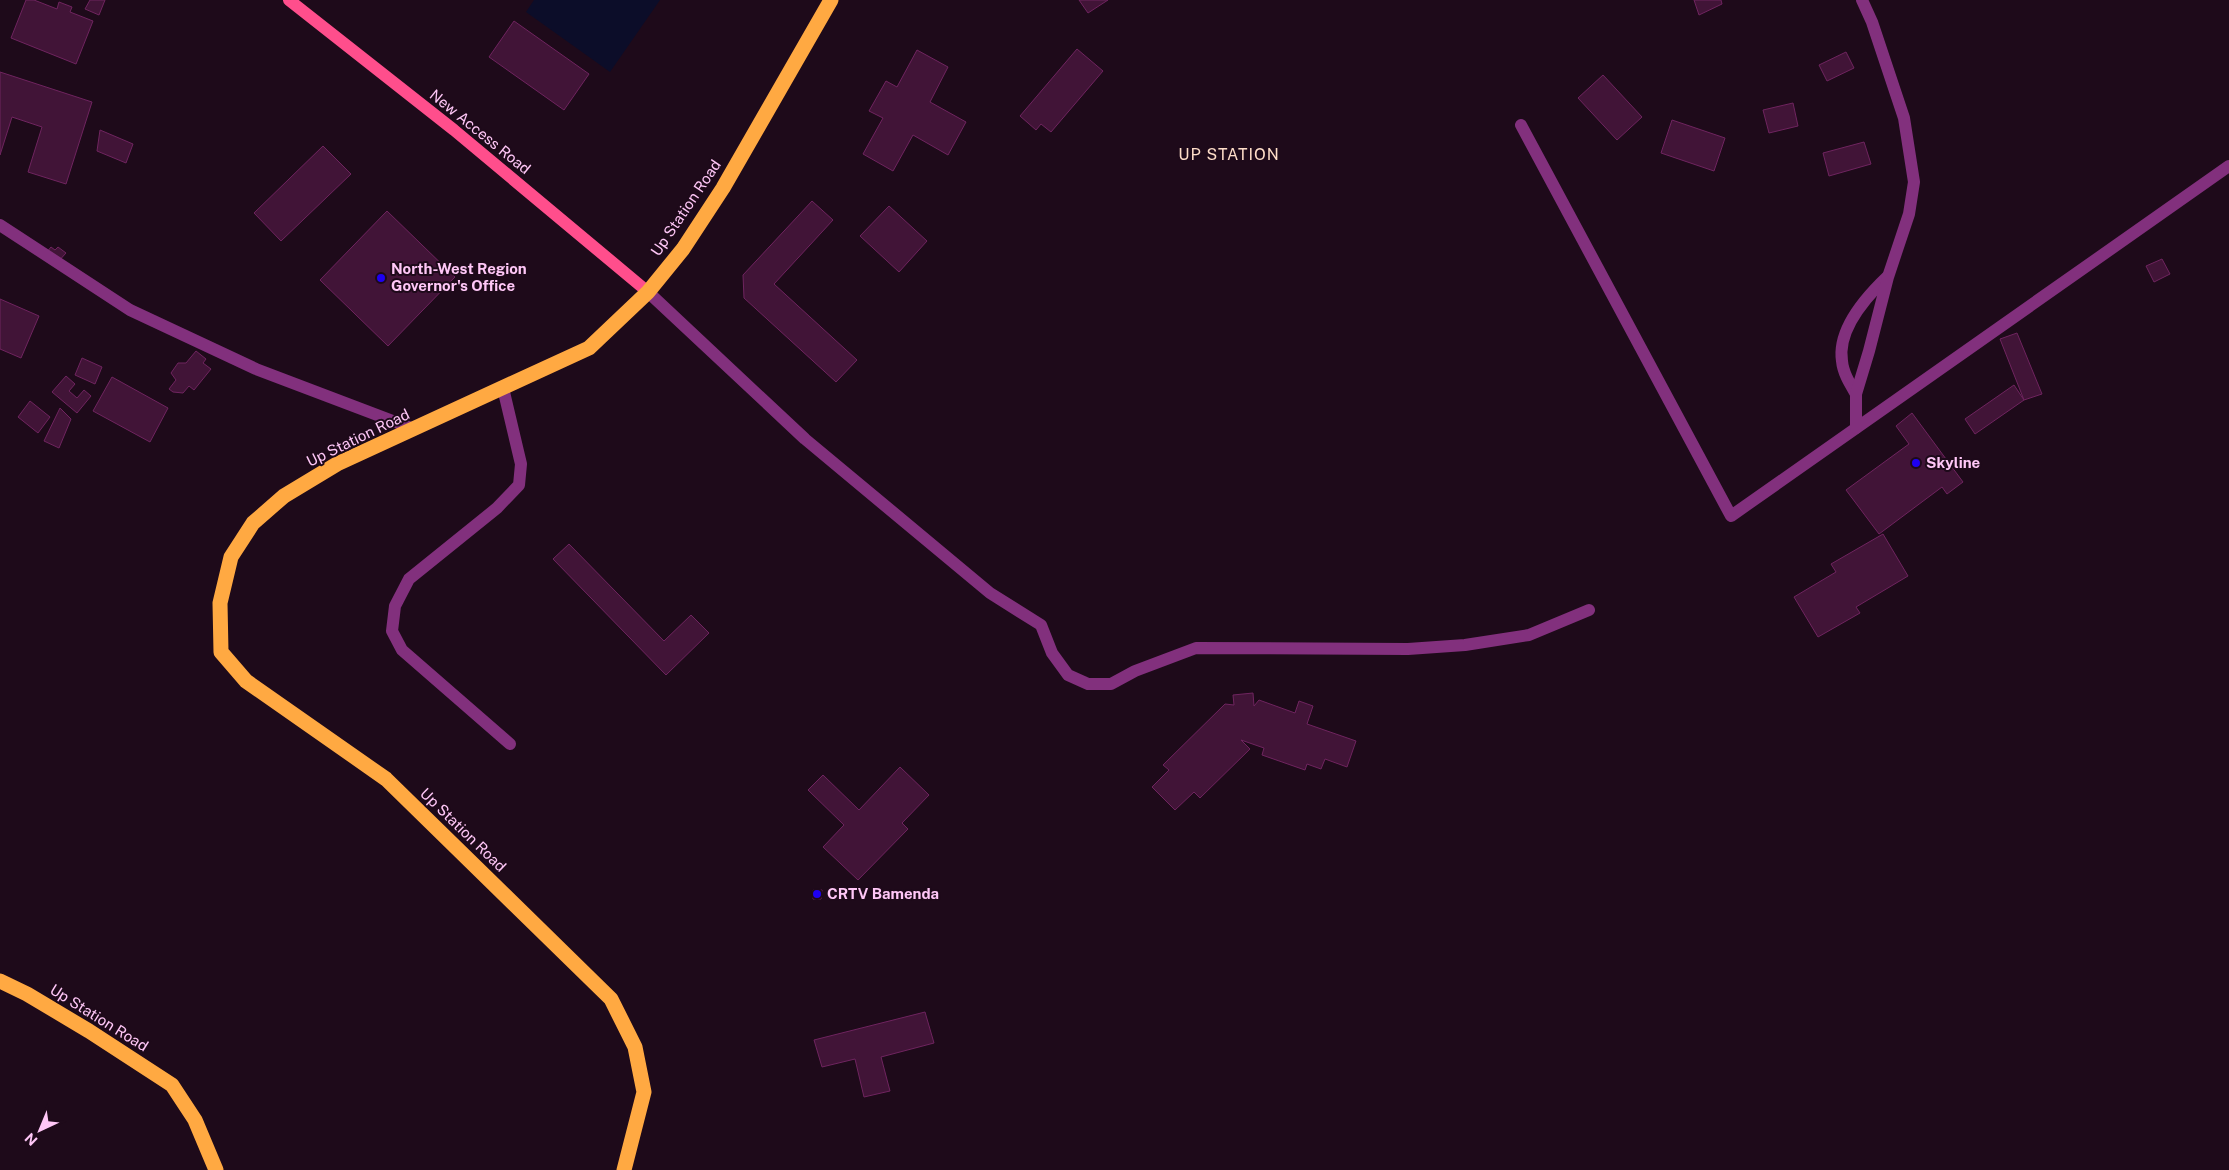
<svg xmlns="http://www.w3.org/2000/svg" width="2229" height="1170" font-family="'Public Sans',sans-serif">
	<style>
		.green { fill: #0c0d29 }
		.building { fill: #411437; stroke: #6f245f }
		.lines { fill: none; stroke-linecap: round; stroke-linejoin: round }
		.minor { stroke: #82307d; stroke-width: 12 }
		.major { stroke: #ff4e8c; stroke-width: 12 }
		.highway { stroke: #ffa942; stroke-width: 15 }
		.poi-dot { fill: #1e00f2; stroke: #1e0a1a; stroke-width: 2 }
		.labels { text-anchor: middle; stroke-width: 4; stroke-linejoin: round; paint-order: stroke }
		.street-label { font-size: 15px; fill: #ffc7f7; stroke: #1e0a1a }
		.poi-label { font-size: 15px; font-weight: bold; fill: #ffc7f7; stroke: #1e0a1a; text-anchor: start }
		.neighbourhood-label { font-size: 16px; letter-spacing: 1px; fill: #ffdec9; stroke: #1e0a1a }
	</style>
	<rect width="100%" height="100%" fill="#1e0a1a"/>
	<!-- green -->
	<polygon class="green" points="534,0 660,0 610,72 526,12"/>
	<!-- building -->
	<g class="building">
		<polygon points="26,0 34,0 57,9 59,2 72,7 70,12 93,21 76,64 11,38"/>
		<polygon points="90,0 105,0 99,15 85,9"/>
		<polygon points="1079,0 1108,0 1088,13"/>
		<polygon points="1694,0 1721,0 1722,4 1699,15"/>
		<polygon points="514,21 589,74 564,110 489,57"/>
		<polygon points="1077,49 1103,71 1051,132 1041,124 1036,130 1020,116"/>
		<polygon points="917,50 948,67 930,102 966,122 948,155 913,135 893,171 863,154 883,118 869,111 886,81 897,87"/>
		<polygon points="1846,52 1854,68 1827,81 1819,65"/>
		<polygon points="0,72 92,102 66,184 28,172 42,127 12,117 0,155"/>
		<polygon points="1603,75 1642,117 1617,140 1578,98"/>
		<polygon points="1793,103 1798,126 1769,133 1763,110"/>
		<polygon points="1672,120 1725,138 1714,171 1661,153"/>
		<polygon points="100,130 133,144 126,163 97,151"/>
		<polygon points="1864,142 1871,164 1829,176 1823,153"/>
		<polygon points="323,146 351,174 281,241 254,213"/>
		<polygon points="812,201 833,220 774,284 857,360 836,382 744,298 743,275"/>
		<polygon points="889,206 927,241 899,272 860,236"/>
		<polygon points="387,211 455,277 388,346 320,280"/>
		<polygon points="51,247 55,250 58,247 66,253 57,263 46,253"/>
		<polygon points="2162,259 2170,274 2154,282 2146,266"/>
		<polygon points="0,299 39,316 21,358 0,349"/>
		<polygon points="2017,333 2042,394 2024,400 2000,339"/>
		<polygon points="196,351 206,359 203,363 211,369 194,390 189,386 183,393 173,392 169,389 176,380 171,373 178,363 186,363"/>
		<polygon points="82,358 102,367 95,384 75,375"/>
		<polygon points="66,376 75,384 69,391 77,398 84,390 91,396 77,413 52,392"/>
		<polygon points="112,377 168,408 150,442 93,411"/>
		<polygon points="2014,385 2024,400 1975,434 1965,419"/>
		<polygon points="30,401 50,417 38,433 18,417"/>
		<polygon points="60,408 71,419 59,448 44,441"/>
		<polygon points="1912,413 1963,482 1947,494 1942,487 1879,534 1846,490 1909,444 1896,426"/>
		<polygon points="1883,534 1908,576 1856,607 1860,613 1818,637 1794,597 1836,572 1831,564"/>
		<polygon points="569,544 664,641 691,615 709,633 666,675 553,559"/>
		<polygon points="1253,693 1254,706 1259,700 1295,713 1299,701 1313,706 1307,724 1356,741 1347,767 1325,759 1321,769 1307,764 1305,770 1262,755 1264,748 1241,740 1250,749 1200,798 1194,792 1175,810 1152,787 1169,770 1163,765 1225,704 1234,705 1233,695"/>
		<polygon points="900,767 929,795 902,823 908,829 858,880 823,847 844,825 808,790 823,775 859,810"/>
		<polygon points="813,890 822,890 821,899 813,899"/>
		<polygon points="925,1012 934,1043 881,1057 890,1091 864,1097 855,1059 822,1067 814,1040"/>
	</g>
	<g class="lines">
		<!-- minor -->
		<g class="minor">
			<polyline points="1521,125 1731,516 2229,166"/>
			<polyline points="0,225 130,310 256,369 414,429"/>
			<polyline points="648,292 805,439 990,593 1041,625 1052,653 1068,675 1088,684 1111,684 1135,671 1196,648 1408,649 1465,645 1529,635 1589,610"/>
			<polyline points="503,388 521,464 519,485 497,508 409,579 395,606 392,631 402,650 510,744"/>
			<path d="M 1856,394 C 1850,384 1843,373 1842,361 C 1837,329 1866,297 1887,277"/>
			<polyline points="1856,428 1856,394 1869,351 1888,277 1909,214 1914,182 1904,118 1872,22 1862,0"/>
		</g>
		<!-- major -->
		<polyline class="major" points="289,0 454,130 648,292"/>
		<!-- highway -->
		<g class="highway">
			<polyline points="0,981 27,994 89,1031 172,1085 195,1120 216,1170"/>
			<polyline points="624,1170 644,1092 635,1047 611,999 386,779 246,681 221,652 220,603 231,557 253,523 284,496 337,464 589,348 648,292 683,249 723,188 831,0"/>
		</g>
	</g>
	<!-- markers -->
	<g class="poi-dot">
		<circle cx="381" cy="278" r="5"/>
		<circle cx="1916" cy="463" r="5"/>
		<circle cx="817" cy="894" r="5"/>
	</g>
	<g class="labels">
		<!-- street labels -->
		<g class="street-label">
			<text transform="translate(480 132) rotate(39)" y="5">New Access Road</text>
			<text transform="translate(686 208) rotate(-56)" y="5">Up Station Road</text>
			<text transform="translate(358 438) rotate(-26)" y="5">Up Station Road</text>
			<text transform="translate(463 830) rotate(44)" y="5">Up Station Road</text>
			<text transform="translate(99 1018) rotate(32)" y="5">Up Station Road</text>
		</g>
		<!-- poi labels -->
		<g class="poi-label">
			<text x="391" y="274">North-West Region<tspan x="391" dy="17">Governor's Office</tspan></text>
			<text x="1926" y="468">Skyline</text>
			<text x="827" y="899">CRTV Bamenda</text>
		</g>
		<!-- neighbourhood labels -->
		<g class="neighbourhood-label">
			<text x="1229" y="160">UP STATION</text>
		</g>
	</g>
	<!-- north arrow -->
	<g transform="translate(40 1130) rotate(224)" stroke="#1e0a1a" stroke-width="4" paint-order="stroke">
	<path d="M0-4L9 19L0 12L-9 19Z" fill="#ffc7f7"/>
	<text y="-8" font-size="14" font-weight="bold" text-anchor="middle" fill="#ffc7f7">N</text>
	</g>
</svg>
